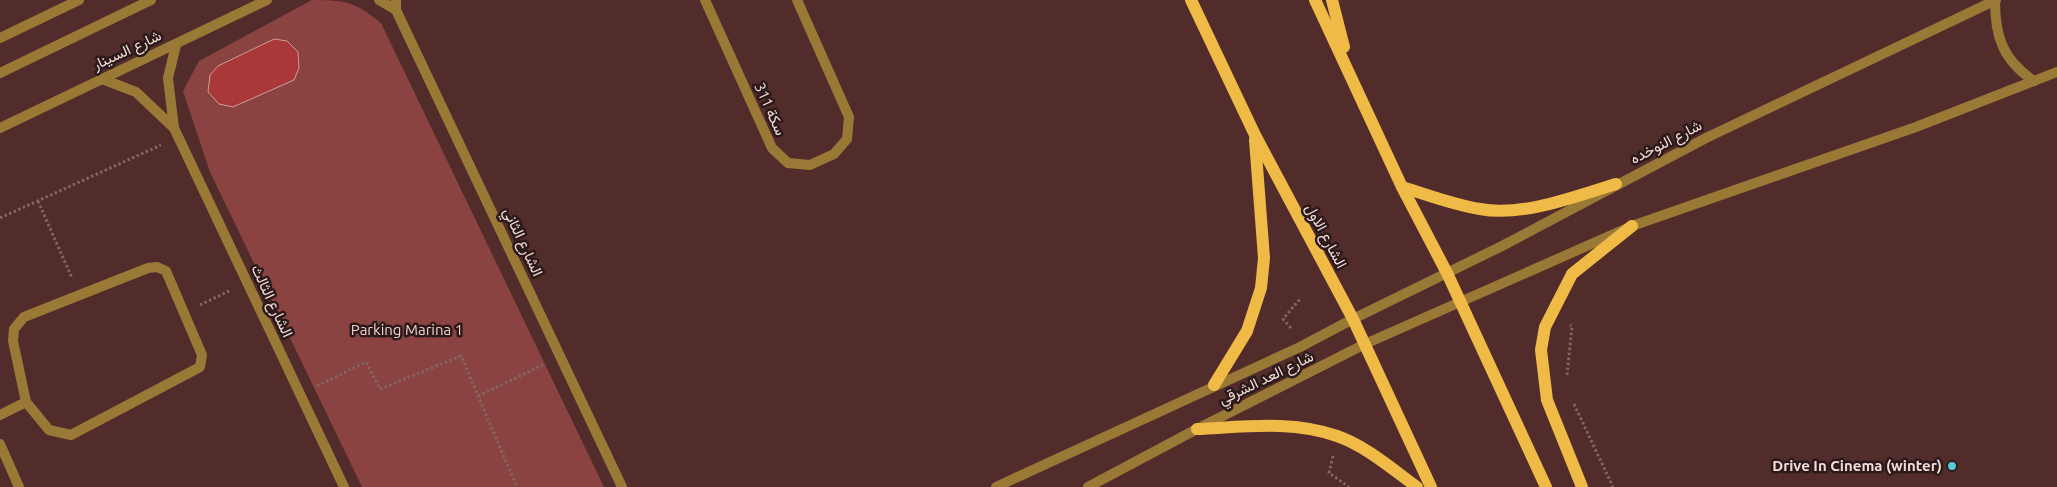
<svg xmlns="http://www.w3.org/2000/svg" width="2057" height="487" font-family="Ubuntu,Vazirmatn,sans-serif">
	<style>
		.green { fill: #8b4341 }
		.building { fill: #aa383b; stroke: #cc9e9b }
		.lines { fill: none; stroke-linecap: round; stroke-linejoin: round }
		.path { stroke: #846362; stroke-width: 3; stroke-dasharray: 2.5 2.5; stroke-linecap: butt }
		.service { stroke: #9a7936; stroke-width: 10 }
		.minor { stroke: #9a7936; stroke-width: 10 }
		.tertiary { stroke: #9a7936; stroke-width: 10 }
		.primary { stroke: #f0ba47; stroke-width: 12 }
		.poi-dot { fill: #52ccd6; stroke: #2b1a19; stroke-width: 2 }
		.labels { text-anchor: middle; stroke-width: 5; stroke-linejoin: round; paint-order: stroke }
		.street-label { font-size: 15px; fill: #f4dbd9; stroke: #2b1a19 }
		.park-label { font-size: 15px; fill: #f0d0ce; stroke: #2b1a19 }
		.poi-label { font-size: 15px; font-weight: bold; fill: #f4dbd9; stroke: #2b1a19; text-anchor: end }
	</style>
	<rect width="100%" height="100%" fill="#512c2b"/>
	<!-- green -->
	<path class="green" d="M 312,0 C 346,0 355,2 381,23 L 604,487 L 362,487 L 210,172 L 183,91 L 199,61 Z"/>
	<!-- building -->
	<polygon class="building" points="274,39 287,41 298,52 299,68 294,80 233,107 219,104 208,92 210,75 218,66"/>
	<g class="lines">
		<!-- path -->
		<g class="path">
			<polyline points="38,201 72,278"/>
			<polyline points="0,218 161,145"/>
			<polyline points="200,305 231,290"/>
			<polyline points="1291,328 1283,319 1300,299"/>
			<polyline points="1567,375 1572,326 1570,325"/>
			<polyline points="317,386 366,362 380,389 461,356 517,487"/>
			<polyline points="478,396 543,365"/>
			<polyline points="1574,404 1613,487"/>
			<polyline points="1333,456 1329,473 1349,487"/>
		</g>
		<!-- service -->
		<g class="service">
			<polygon points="157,267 166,271 202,355 200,367 71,435 49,430 26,402 13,341 14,329 24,317 148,268"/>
			<polyline points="0,415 26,402"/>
		</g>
		<!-- minor -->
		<g class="minor">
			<polyline points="379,0 396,10"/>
			<polyline points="396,0 396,10 622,487"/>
			<polyline points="705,0 772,148 788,163 810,165 834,154 847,139 849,117 797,0"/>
			<path d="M 1995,1 C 1995,37 2003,60 2034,81"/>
			<polyline points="176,45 168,78 174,128 344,487"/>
			<polyline points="102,79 136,92 174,128"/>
			<polyline points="1353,319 1502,246 1706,138 1996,0"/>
			<polyline points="1365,344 1632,226 1916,127 2057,72"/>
			<polyline points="0,444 19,487"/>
		</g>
		<!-- tertiary -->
		<g class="tertiary">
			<polyline points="0,38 79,0"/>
			<polyline points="0,73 151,0"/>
			<polyline points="0,128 267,0"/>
			<polyline points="996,487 1300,347 1353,319"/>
			<polyline points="1088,487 1197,429 1365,344"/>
		</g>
		<!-- primary -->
		<g class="primary">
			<polyline points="1191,0 1255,135 1353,319 1431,487"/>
			<polyline points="1315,0 1402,187 1447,273 1546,487"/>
			<polyline points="1332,0 1344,47"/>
			<path d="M 1402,187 C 1428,195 1454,205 1480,209 C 1523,217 1576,196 1616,184"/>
			<polyline points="1214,385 1247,331 1261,288 1264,258 1255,140"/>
			<path d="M 1197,429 C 1243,427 1292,420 1337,436 C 1366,446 1392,469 1417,487"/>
			<polyline points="1582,487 1547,400 1541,350 1545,327 1572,274 1632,226"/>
		</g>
	</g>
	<!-- markers -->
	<circle class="poi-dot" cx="1952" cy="466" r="5"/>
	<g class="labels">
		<!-- street labels -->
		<g class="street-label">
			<text transform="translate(127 50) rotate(-25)" y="5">شارع السينار</text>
			<text transform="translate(770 109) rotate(66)" y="5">سكة 311</text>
			<text transform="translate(1666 142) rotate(-27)" y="5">شارع النوخده</text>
			<text transform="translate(1326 236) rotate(62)" y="5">الشارع الاول</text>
			<text transform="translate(523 242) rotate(65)" y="5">الشارع الثاني</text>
			<text transform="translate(272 301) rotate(65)" y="5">الشارع الثالث</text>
			<text transform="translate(1266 378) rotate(-26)" y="5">شارع العد الشرقي</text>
		</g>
		<!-- park labels -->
		<g class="park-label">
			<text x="407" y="335">Parking Marina 1</text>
		</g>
		<!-- poi labels -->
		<g class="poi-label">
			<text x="1942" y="471">Drive In Cinema (winter)</text>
		</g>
	</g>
</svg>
